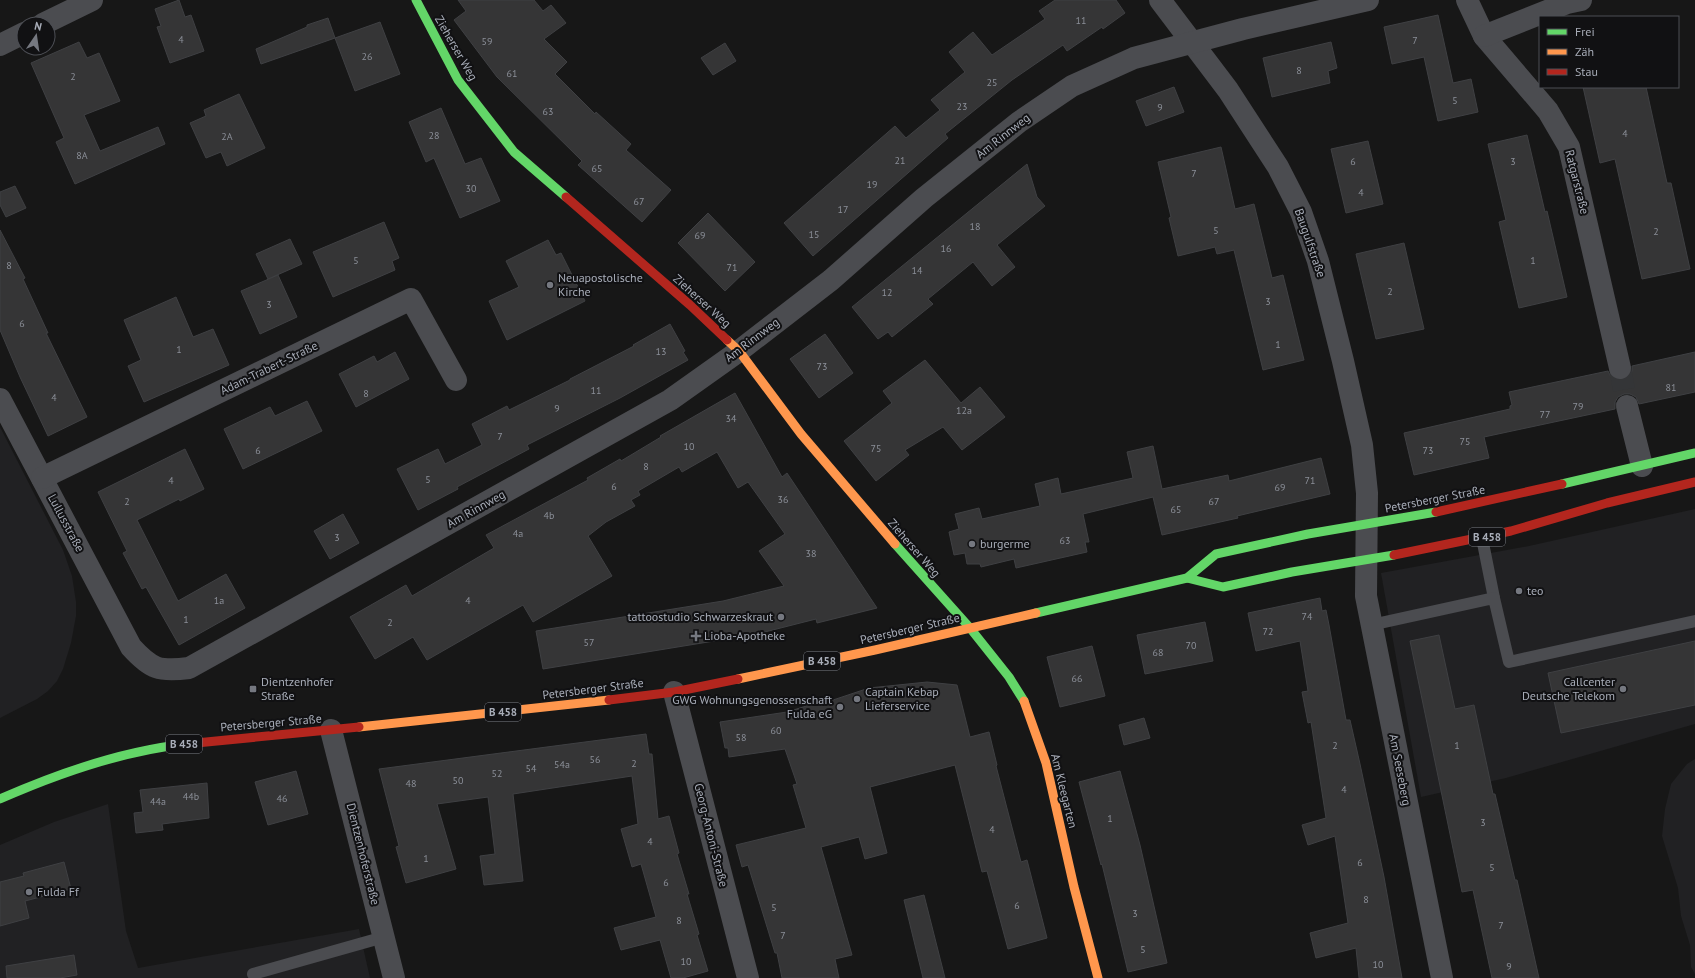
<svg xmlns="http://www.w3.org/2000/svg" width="1695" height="978" font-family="'PT Sans',sans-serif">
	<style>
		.built { fill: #212123 }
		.building { fill: #353536; stroke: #3f4043 }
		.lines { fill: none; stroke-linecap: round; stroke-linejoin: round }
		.street-tunnel { stroke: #343537; stroke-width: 22; stroke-dasharray: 22 11; stroke-linecap: butt }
		.lane { stroke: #4b4c50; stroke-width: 12 }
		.street { stroke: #4b4c50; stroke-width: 22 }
		.fast { stroke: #63d668; stroke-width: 9 }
		.slow { stroke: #ff974d; stroke-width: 9 }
		.jam { stroke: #b3261e; stroke-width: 9 }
		.poi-dot { fill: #757880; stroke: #111113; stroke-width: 1.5 }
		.labels { text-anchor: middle; stroke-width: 4; stroke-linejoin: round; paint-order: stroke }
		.number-label { font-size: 10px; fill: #8b8f98 }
		.shield { fill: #111113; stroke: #7b7e86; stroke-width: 1 }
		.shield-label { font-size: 11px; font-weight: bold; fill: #a8adb8 }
		.street-label { font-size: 12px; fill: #a8adb8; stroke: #111113 }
		.poi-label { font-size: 12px; fill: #a8adb8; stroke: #111113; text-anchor: start }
	</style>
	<rect width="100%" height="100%" fill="#171717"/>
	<!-- built -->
	<g class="built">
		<polygon points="0,427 63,550 72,576 76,602 76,616 71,643 63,669 57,681 48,691 37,699 0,718"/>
		<polygon points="1695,509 1695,724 1506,778 1421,797 1381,573 1529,546"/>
		<polygon points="1695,759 1695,974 1691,967 1690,945 1681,916 1678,888 1662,836 1665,809 1671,784 1687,764"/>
		<polygon points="108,804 126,931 138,968 359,929 370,978 0,978 0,845 54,822"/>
	</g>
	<!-- building -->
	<g class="building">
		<polygon points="179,0 185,17 191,15 204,51 170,63 157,27 161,26 155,9"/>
		<polygon points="458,0 534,0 543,11 551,5 566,23 544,39 567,62 555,74 595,114 596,112 631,144 626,150 671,190 642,222 578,165 582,161 497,77 454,20 466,11"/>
		<polygon points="1055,0 1116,0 1125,13 1103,29 1102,27 1067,51 1063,45 1012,80 945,134 948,138 813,256 784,223 895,126 906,138 940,110 931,100 965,72 949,52 973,32 992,55 1045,19 1039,11"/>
		<polygon points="1438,15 1453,83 1471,79 1478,112 1438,121 1424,57 1392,64 1384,27"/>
		<polygon points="328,18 335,38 261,64 256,49 307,27 307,25"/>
		<polygon points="380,22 400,74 355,91 335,38"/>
		<polygon points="79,42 87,58 99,53 120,101 84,115 100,151 158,127 165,144 75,184 56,142 64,138 31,63"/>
		<polygon points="1331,42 1337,68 1328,71 1330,83 1272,97 1263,58"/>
		<polygon points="725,43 736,61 713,75 701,58"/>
		<polygon points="1174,87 1184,112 1146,126 1136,101"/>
		<polygon points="1583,87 1646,87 1667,183 1671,183 1690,269 1642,279 1615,159 1600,163"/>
		<polygon points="239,94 265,148 227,166 221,152 206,158 190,123 206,116 204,110"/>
		<polygon points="441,108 465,164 481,158 500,201 460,218 434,158 426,162 409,122"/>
		<polygon points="1527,135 1545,212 1547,211 1567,297 1519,308 1499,222 1506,220 1488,144"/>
		<polygon points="1368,141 1383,204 1346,213 1331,149"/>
		<polygon points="1221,147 1235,209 1254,204 1272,278 1283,275 1304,360 1263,370 1234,250 1217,254 1215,247 1178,256 1169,218 1171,217 1158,162"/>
		<polygon points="1027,164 1037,197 1045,206 997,245 1015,267 992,286 973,262 928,299 933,304 892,337 888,332 878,339 852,307"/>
		<polygon points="15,186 26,208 6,217 0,205 0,192"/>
		<polygon points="708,213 755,262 725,291 678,243"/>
		<polygon points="384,222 399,258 392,261 395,270 333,297 313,252"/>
		<polygon points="0,230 25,278 23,279 48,333 46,333 87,417 48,436 20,377 0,330"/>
		<polygon points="290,239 302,264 268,279 256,254"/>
		<polygon points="548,240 556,255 561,253 585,301 507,340 489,301 519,287 506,261"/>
		<polygon points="1404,243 1424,329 1376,339 1356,254"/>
		<polygon points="278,275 297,317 260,334 241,291"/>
		<polygon points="176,297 193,337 213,329 229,365 144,402 128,366 141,360 124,320"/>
		<polygon points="670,324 685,351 683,352 688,360 620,398 527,445 529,449 457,487 458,489 418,510 397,469 438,449 445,464 482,445 472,424 507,406 509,410 570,380 570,379 634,346 633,345"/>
		<polygon points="825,334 853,373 819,398 790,359"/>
		<polygon points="395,352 409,379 356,407 339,374 374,356 377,362"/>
		<polygon points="1695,352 1695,392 1639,404 1636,397 1630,394 1624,394 1618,397 1615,402 1615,409 1484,437 1489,458 1414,475 1404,433 1510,409 1510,406 1512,405 1509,392 1608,371 1611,377 1617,380 1622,380 1629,377 1632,371 1632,366"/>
		<polygon points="925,360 961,403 980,387 1005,417 962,450 943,427 905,450 909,455 876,481 844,441 892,403 883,391"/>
		<polygon points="735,393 782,477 787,473 877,608 817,623 816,619 757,634 543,669 536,631 723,601 784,586 759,551 785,534 748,482 738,488 717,452 682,472 679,467 638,491 640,495 631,500 635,506 606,522 588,536 612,576 533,622 523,605 427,660 413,637 375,659 350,617 406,585 412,596 494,548 486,535 588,480 587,478 620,459 621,461 661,437 660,436"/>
		<polygon points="307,401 322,431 243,469 224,429 270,407 275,416"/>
		<polygon points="1153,446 1162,489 1228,475 1229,481 1321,458 1330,494 1237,516 1238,518 1162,535 1153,497 1083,514 1089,542 1085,542 1087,552 1016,568 1014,559 981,567 980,564 967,564 965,553 954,555 949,532 959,529 955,514 979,508 982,519 1040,506 1035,484 1058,478 1061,494 1133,478 1127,452"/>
		<polygon points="185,449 204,489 180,501 179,499 137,520 178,601 226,574 245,608 179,645 146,587 142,589 123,553 127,551 98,492"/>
		<polygon points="343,514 359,543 330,559 314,531"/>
		<polygon points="1320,598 1322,611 1326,610 1329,625 1346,720 1350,720 1360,764 1384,877 1402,978 1359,978 1356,948 1316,958 1310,933 1348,923 1335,836 1308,845 1302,825 1326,818 1311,722 1308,723 1302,692 1308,691 1300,641 1256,651 1248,613"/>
		<polygon points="1205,622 1213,661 1145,674 1137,635"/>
		<polygon points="1439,635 1455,709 1474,705 1493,794 1495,794 1515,880 1517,880 1539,978 1492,978 1473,890 1462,892 1410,641"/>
		<polygon points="1695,641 1695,705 1561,733 1548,673"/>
		<polygon points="1092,646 1105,696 1060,707 1047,657"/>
		<polygon points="927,682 957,685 970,737 989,732 997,765 996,766 1021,862 1027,860 1047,938 1008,949 987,871 982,872 955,765 870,787 887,853 865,859 859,837 821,847 852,955 835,959 839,978 782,978 777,953 775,953 748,865 742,867 736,845 806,828 793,785 797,784 785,749 729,757 728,748 725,748 720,722 787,712 829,699 830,701 869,688"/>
		<polygon points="1144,718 1150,738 1124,745 1119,725"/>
		<polygon points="646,734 649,754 652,754 658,819 669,816 679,853 677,854 689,894 687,894 699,934 697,935 708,971 683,978 671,978 660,940 621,950 614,928 656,917 641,864 632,867 621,829 638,824 632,776 513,794 523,881 484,885 480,856 495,854 488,797 437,804 456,869 406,883 396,847 399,846 379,769"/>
		<polygon points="296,771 308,814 268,825 255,782"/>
		<polygon points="1120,771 1140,845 1167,963 1128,972 1102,864 1101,865 1079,782"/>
		<polygon points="207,783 209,818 162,824 163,830 136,833 134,813 143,812 140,790"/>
		<polygon points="64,862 71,889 25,901 29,918 0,926 0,882 24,876 23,873"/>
		<polygon points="924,895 945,978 923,978 904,900"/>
		<polygon points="74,955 77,975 60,978 7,978 6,966"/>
	</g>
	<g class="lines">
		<!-- street-tunnel -->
		<polyline class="street-tunnel" points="1620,368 1627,406"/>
		<!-- lane -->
		<g class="lane">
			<polyline points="1482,538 1494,598"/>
			<polyline points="1371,625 1494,598 1509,662 1695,621"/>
			<polyline points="253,974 384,937"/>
		</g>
		<!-- street -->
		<g class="street">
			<polyline points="1160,0 1228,90 1278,167 1301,212 1318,261 1343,361 1362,445 1367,493 1366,596 1442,978"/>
			<polyline points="1467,0 1484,36 1548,111 1569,147 1620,368"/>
			<polyline points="43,24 92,0"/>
			<polyline points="1484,36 1567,3 1581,0"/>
			<polyline points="0,45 24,33"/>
			<path d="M 0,399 L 131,647 C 151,669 159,672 189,668 L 670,400 L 739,351 L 831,280 L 924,198 L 1019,122 L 1072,86 L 1134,58 L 1243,29 L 1368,0"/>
			<polyline points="1627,406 1642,466"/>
			<polyline points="42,478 411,299 456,380"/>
			<polyline points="674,692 748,978"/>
			<polyline points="331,730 394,978"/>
		</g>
		<!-- fast -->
		<g class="fast">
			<polyline points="416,0 458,80 514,152 566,197"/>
			<polyline points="1562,484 1695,453"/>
			<polyline points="895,544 970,628 1009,677 1024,701"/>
			<polyline points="1187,578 1223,587 1292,572 1394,555"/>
			<polyline points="1036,613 1187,578 1216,554 1308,534 1436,512"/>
			<path d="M 0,799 C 59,773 121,751 186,744"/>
		</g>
		<!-- slow -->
		<g class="slow">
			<polyline points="727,340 739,351 801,434 895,544"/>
			<polyline points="738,679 875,650 1036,613"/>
			<polyline points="1024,701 1046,763 1074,887 1098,978"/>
			<polyline points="359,727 609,700"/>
		</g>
		<!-- jam -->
		<g class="jam">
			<polyline points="566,197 690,305 727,340"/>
			<polyline points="1436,512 1562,484"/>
			<polyline points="1394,555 1511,531 1607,503 1695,482"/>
			<polyline points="609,700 674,692 738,679"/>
			<polyline points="186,744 359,727"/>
		</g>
	</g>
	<!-- markers -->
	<g class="poi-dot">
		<circle cx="550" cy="285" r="4"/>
		<circle cx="972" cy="544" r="4"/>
		<circle cx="1519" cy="591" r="4"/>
		<circle cx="781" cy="617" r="4"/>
		<path d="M694 630h4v4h4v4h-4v4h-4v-4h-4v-4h4z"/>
		<rect x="249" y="685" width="8" height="8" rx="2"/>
		<circle cx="1623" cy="689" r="4"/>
		<circle cx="857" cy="699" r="4"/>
		<circle cx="840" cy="707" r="4"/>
		<circle cx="29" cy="892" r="4"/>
	</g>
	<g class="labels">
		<!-- number labels -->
		<g class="number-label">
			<text x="1081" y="24">11</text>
			<text x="181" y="43">4</text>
			<text x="1415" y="44">7</text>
			<text x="487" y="45">59</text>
			<text x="367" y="60">26</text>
			<text x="1299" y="74">8</text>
			<text x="512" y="77">61</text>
			<text x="73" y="80">2</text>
			<text x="992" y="86">25</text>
			<text x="1455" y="104">5</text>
			<text x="962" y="110">23</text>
			<text x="1160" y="111">9</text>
			<text x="548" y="115">63</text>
			<text x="1625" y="137">4</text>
			<text x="434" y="139">28</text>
			<text x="227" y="140">2A</text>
			<text x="82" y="159">8A</text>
			<text x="900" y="164">21</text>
			<text x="1353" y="165">6</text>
			<text x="1513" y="165">3</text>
			<text x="597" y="172">65</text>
			<text x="1194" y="177">7</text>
			<text x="872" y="188">19</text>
			<text x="471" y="192">30</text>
			<text x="1361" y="196">4</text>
			<text x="639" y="205">67</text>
			<text x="843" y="213">17</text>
			<text x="975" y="230">18</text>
			<text x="1216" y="234">5</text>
			<text x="1656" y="235">2</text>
			<text x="814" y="238">15</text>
			<text x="700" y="239">69</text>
			<text x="946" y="252">16</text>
			<text x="356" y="264">5</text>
			<text x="1533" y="264">1</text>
			<text x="9" y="269">8</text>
			<text x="732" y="271">71</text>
			<text x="917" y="274">14</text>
			<text x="1390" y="295">2</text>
			<text x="887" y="296">12</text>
			<text x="1268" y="305">3</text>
			<text x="269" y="308">3</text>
			<text x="22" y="327">6</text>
			<text x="1278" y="348">1</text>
			<text x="179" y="353">1</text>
			<text x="661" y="355">13</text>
			<text x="822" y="370">73</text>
			<text x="1671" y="391">81</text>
			<text x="596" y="394">11</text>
			<text x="366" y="397">8</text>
			<text x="54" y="401">4</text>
			<text x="1578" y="410">79</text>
			<text x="557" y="412">9</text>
			<text x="964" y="414">12a</text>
			<text x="1545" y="418">77</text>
			<text x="731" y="422">34</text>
			<text x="500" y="440">7</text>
			<text x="1465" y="445">75</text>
			<text x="689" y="450">10</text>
			<text x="876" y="452">75</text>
			<text x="258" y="454">6</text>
			<text x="1428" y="454">73</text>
			<text x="646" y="470">8</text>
			<text x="428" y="483">5</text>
			<text x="171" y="484">4</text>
			<text x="1310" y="484">71</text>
			<text x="614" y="490">6</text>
			<text x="1280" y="491">69</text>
			<text x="783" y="503">36</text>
			<text x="127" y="505">2</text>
			<text x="1214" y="505">67</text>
			<text x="1176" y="513">65</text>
			<text x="549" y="519">4b</text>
			<text x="518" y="537">4a</text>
			<text x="337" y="541">3</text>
			<text x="1065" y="544">63</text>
			<text x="811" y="557">38</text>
			<text x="219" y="604">1a</text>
			<text x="468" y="604">4</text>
			<text x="1307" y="620">74</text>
			<text x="186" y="623">1</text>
			<text x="390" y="626">2</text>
			<text x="1268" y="635">72</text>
			<text x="589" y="646">57</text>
			<text x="1191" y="649">70</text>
			<text x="1158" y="656">68</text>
			<text x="1077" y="682">66</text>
			<text x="776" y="734">60</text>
			<text x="741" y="741">58</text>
			<text x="1335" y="749">2</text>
			<text x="1457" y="749">1</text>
			<text x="595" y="763">56</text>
			<text x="634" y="767">2</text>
			<text x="562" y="768">54a</text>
			<text x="531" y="772">54</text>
			<text x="497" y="777">52</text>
			<text x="458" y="784">50</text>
			<text x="411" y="787">48</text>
			<text x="1344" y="793">4</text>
			<text x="191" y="800">44b</text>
			<text x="282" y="802">46</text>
			<text x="158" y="805">44a</text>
			<text x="1110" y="822">1</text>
			<text x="1483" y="826">3</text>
			<text x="992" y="833">4</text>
			<text x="650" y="845">4</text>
			<text x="426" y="862">1</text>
			<text x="1360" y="866">6</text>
			<text x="1492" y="871">5</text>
			<text x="666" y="886">6</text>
			<text x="1366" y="903">8</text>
			<text x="1017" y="909">6</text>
			<text x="774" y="911">5</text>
			<text x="1135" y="917">3</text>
			<text x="679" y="924">8</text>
			<text x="1501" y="929">7</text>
			<text x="783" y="939">7</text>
			<text x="1143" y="953">5</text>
			<text x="686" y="965">10</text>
			<text x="1378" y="968">10</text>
			<text x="1509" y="970">9</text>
		</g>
		<!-- shield labels -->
		<g class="shield">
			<rect x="1469" y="528" width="36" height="18" rx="3"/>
			<rect x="804" y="652" width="36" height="18" rx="3"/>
			<rect x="485" y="703" width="36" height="18" rx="3"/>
			<rect x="166" y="735" width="36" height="18" rx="3"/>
		</g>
		<g class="shield-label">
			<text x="1487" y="541">B 458</text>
			<text x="822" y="665">B 458</text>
			<text x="503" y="716">B 458</text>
			<text x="184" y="748">B 458</text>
		</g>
		<!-- street labels -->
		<g class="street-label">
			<text transform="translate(456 48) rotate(60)" y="4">Zieherser Weg</text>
			<text transform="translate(1003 136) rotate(-38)" y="4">Am Rinnweg</text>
			<text transform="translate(1577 182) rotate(76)" y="4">Ratgarstraße</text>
			<text transform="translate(1310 243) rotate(71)" y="4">Baugulfstraße</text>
			<text transform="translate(702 301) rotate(42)" y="4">Zieherser Weg</text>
			<text transform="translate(752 340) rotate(-37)" y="4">Am Rinnweg</text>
			<text transform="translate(269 368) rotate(-26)" y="4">Adam-Trabert-Straße</text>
			<text transform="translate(1435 499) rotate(-11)" y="4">Petersberger Straße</text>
			<text transform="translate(476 509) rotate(-29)" y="4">Am Rinnweg</text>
			<text transform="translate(66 523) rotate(62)" y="4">Lullusstraße</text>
			<text transform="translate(914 548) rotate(49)" y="4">Zieherser Weg</text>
			<text transform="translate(910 629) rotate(-13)" y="4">Petersberger Straße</text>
			<text transform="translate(593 689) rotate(-7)" y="4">Petersberger Straße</text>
			<text transform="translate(271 723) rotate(-5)" y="4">Petersberger Straße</text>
			<text transform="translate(1400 770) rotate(79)" y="4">Am Seeseberg</text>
			<text transform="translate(1064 791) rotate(76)" y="4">Am Kleegarten</text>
			<text transform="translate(711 835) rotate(76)" y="4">Georg-Antoni-Straße</text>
			<text transform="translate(363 854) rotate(76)" y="4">Dientzenhoferstraße</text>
		</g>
		<!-- poi labels -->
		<g class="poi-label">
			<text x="558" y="282">Neuapostolische<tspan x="558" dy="14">Kirche</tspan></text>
			<text x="980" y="548">burgerme</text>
			<text x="1527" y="595">teo</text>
			<text x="773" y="621" text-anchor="end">tattoostudio Schwarzeskraut</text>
			<text x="704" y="640">Lioba-Apotheke</text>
			<text x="261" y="686">Dientzenhofer<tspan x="261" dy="14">Straße</tspan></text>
			<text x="1615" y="686" text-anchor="end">Callcenter<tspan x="1615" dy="14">Deutsche Telekom</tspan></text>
			<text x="865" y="696">Captain Kebap<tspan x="865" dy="14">Lieferservice</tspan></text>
			<text x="832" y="704" text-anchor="end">GWG Wohnungsgenossenschaft<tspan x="832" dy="14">Fulda eG</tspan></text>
			<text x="37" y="896">Fulda Ff</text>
		</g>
	</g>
	<!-- legend -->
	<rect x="1539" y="16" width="140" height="72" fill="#111113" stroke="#4d4f55"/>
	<rect x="1547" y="29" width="20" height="6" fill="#63d668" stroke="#4d4f55"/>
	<text x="1575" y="36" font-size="12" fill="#a8adb8">Frei</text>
	<rect x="1547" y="49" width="20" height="6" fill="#ff974d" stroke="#4d4f55"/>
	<text x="1575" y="56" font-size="12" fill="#a8adb8">Zäh</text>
	<rect x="1547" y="69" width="20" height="6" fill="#b3261e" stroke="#4d4f55"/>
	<text x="1575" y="76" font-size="12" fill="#a8adb8">Stau</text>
	<!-- north arrow -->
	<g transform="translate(36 36) rotate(13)"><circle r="19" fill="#111113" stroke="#4d4f55"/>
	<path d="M0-3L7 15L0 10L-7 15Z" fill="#757880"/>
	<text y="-6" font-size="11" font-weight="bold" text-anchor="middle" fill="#a8adb8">N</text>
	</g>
</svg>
